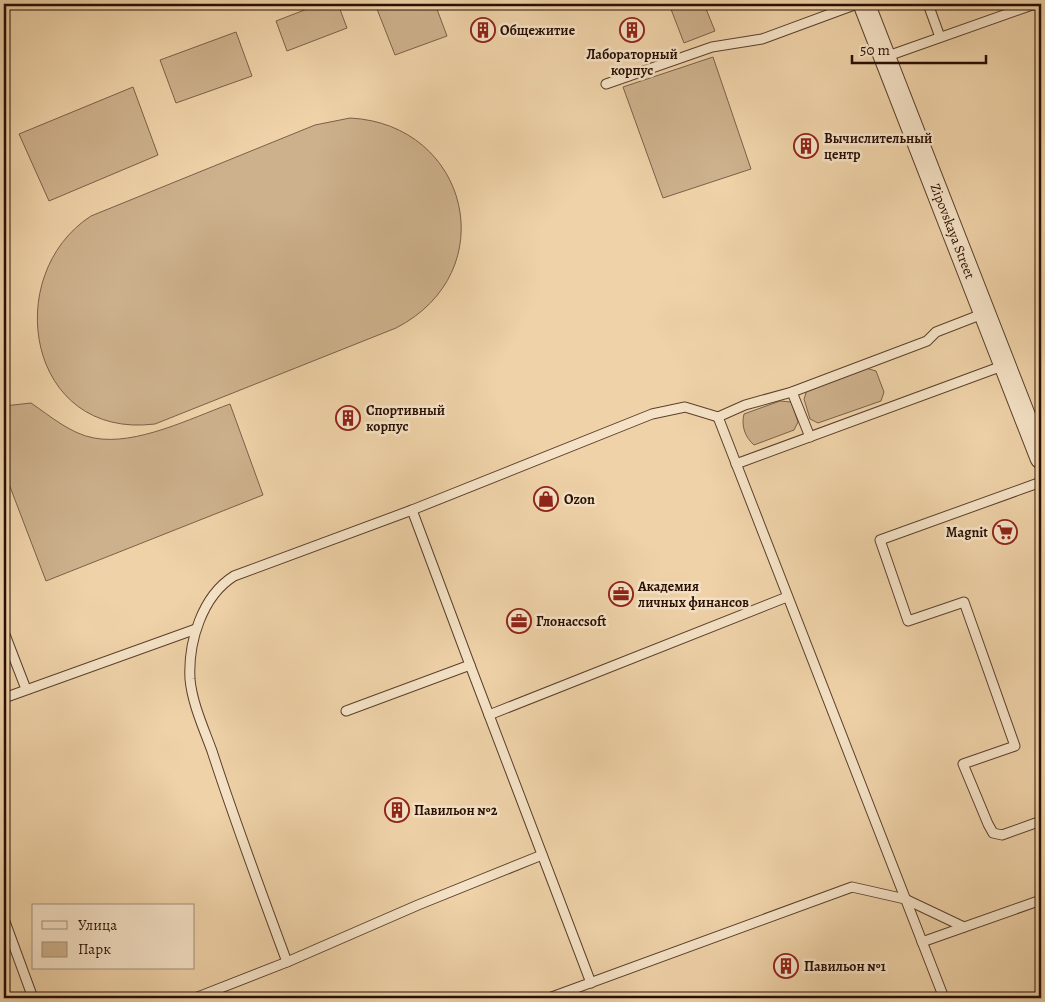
<svg xmlns="http://www.w3.org/2000/svg" width="1045" height="1002" font-family="Alegreya,serif">
	<style>
		.green { fill: #cdb18c; stroke: #7b6048 }
		.lines { fill: none; stroke-linecap: round; stroke-linejoin: round }
		.service-casing { stroke: #5a402c; stroke-width: 11 }
		.tertiary-casing { stroke: #5a402c; stroke-width: 23 }
		.service { stroke: #f5e2c6; stroke-width: 9 }
		.tertiary { stroke: #f5e2c6; stroke-width: 21 }
		.labels { text-anchor: middle; stroke-width: 5; stroke-linejoin: round; paint-order: stroke }
		.poi-label { font-size: 14px; font-weight: bold; fill: #290f03; stroke: #f5e2c6; text-anchor: start }
		.street-label { font-size: 14px; fill: #290f03; stroke: #f5e2c6 }
	</style>
	<rect width="100%" height="100%" fill="#efd2a8"/>
	<filter id="stains"><feTurbulence type="fractalNoise" baseFrequency=".004" numOctaves="4"/><feColorMatrix values="0 0 0 0 .2 0 0 0 0 .09 0 0 0 0 .02 0 0 0 .5 -.17"/></filter>
	<radialGradient id="worn" r=".72"><stop offset=".6" stop-color="#630" stop-opacity="0"/><stop offset="1" stop-color="#630" stop-opacity=".3"/></radialGradient>
	<!-- green -->
	<g class="green">
		<polygon points="320,4 338,4 347,28 287,51 276,21"/>
		<polygon points="375,4 435,4 447,36 395,55"/>
		<polygon points="669,4 704,4 715,31 684,43"/>
		<polygon points="236,32 252,76 176,103 160,60"/>
		<polygon points="713,57 751,169 663,198 623,87"/>
		<polygon points="133,87 158,155 49,201 19,134"/>
		<path d="M 350,118 C 469,124 505,272 396,328 L 155,424 C 27,440 0,275 91,216 L 315,125 Z"/>
		<polygon points="866,368 876,371 884,392 881,401 818,423 810,419 804,399 807,390"/>
		<path d="M 780,401 L 791,402 L 798,422 L 794,430 L 754,445 C 745,437 741,426 744,414 Z"/>
		<path d="M 31,403 C 50,416 71,434 94,438 C 136,446 191,418 230,404 L 263,495 L 46,581 L 4,471 L 4,406 Z"/>
	</g>
	<g class="lines">
		<defs>
			<g id="service">
				<polyline points="928,4 940,37"/>
				<polyline points="885,57 1035,4"/>
				<polyline points="606,84 712,47 762,39 857,4"/>
				<polyline points="792,392 810,437"/>
				<polyline points="718,417 944,998"/>
				<polyline points="736,464 1005,365"/>
				<polyline points="1041,482 880,540 908,621 964,602 1015,746 963,764 988,824 993,833 1002,835 1041,821"/>
				<polyline points="412,510 470,665"/>
				<polyline points="4,632 26,689"/>
				<polyline points="4,698 196,629"/>
				<polyline points="346,711 470,665 489,715 787,597"/>
				<polyline points="489,715 591,983"/>
				<polyline points="4,919 33,998"/>
				<polyline points="922,942 1041,900"/>
				<polyline points="287,962 418,905 542,855"/>
				<path d="M 195,998 L 287,962 C 261,892 235,822 212,751 C 204,729 192,703 190,679 C 188,642 202,596 234,576 L 412,510 L 652,414 L 685,407 L 718,417 L 745,405 L 792,392 L 927,341 L 936,332 L 985,313"/>
				<polyline points="549,998 852,887 905,899 964,927"/>
			</g>
			<polyline id="tertiary" points="864,4 1041,458"/>
		</defs>
		<!-- service casing -->
		<use href="#service" class="service-casing"/>
		<!-- tertiary casing -->
		<use href="#tertiary" class="tertiary-casing"/>
		<!-- service -->
		<use href="#service" class="service"/>
		<!-- tertiary -->
		<use href="#tertiary" class="tertiary"/>
	</g>
	<!-- icons -->
	<defs>
		<symbol id="building-ring" viewBox="-11 -11 22 22"><circle r="9.5" fill="#f5e2c6" stroke="#8f2418" stroke-width="1.5"/><path d="M-4-6H4V6H1V3H-1V6H-4ZM-2.5-4.3h1.7v1.8h-1.7ZM.8-4.3h1.7v1.8H.8ZM-2.5-1h1.7V.8h-1.7ZM.8-1h1.7V.8H.8Z" fill="#8f2418"/></symbol>
		<symbol id="shop-ring" viewBox="-11 -11 22 22"><circle r="9.5" fill="#f5e2c6" stroke="#8f2418" stroke-width="1.5"/><path d="M-5-2.5h2.3a2.7 3.5 0 0 1 5.4 0H5L5.5 6h-11ZM-1.5-2.5h3a1.5 2.3 0 0 0-3 0Z" fill="#8f2418"/></symbol>
		<symbol id="supermarket-ring" viewBox="-11 -11 22 22"><circle r="9.5" fill="#f5e2c6" stroke="#8f2418" stroke-width="1.5"/><path d="M-6-5.5h2.5l.6 2H6L4.5 2H-2.5L-4.4-4H-6ZM-1.5 3.2a1.3 1.3 0 1 0 .1 0ZM3 3.2a1.3 1.3 0 1 0 .1 0Z" fill="#8f2418"/></symbol>
		<symbol id="office-ring" viewBox="-11 -11 22 22"><circle r="9.5" fill="#f5e2c6" stroke="#8f2418" stroke-width="1.5"/><path d="M-6-3h4V-5.5h4V-3h4V5H-6ZM-1-4.5V-3h2v-1.5ZM-6 0V1H6V0Z" fill="#8f2418"/></symbol>
	</defs>
	<g fill-rule="evenodd">
		<use href="#building-ring" x="469" y="16" width="28" height="28"/>
		<use href="#building-ring" x="618" y="16" width="28" height="28"/>
		<use href="#building-ring" x="792" y="132" width="28" height="28"/>
		<use href="#building-ring" x="334" y="404" width="28" height="28"/>
		<use href="#shop-ring" x="532" y="485" width="28" height="28"/>
		<use href="#supermarket-ring" x="991" y="518" width="28" height="28"/>
		<use href="#office-ring" x="607" y="580" width="28" height="28"/>
		<use href="#office-ring" x="505" y="607" width="28" height="28"/>
		<use href="#building-ring" x="383" y="796" width="28" height="28"/>
		<use href="#building-ring" x="772" y="952" width="28" height="28"/>
	</g>
	<g class="labels">
		<!-- poi labels -->
		<g class="poi-label">
			<text x="500" y="35">Общежитие</text>
			<text x="632" y="59" text-anchor="middle">Лабораторный<tspan x="632" dy="16">корпус</tspan></text>
			<text x="824" y="143">Вычислительный<tspan x="824" dy="16">центр</tspan></text>
			<text x="366" y="415">Спортивный<tspan x="366" dy="16">корпус</tspan></text>
			<text x="564" y="504">Ozon</text>
			<text x="988" y="537" text-anchor="end">Magnit</text>
			<text x="638" y="591">Академия<tspan x="638" dy="16">личных финансов</tspan></text>
			<text x="536" y="626">Глонассsoft</text>
			<text x="414" y="815">Павильон №2</text>
			<text x="804" y="971">Павильон №1</text>
		</g>
		<!-- street labels -->
		<g class="street-label">
			<text transform="translate(953 231) rotate(69)" y="5">Zipovskaya Street</text>
		</g>
	</g>
	<!-- margin -->
	<rect width="1045" height="1002" fill="none" stroke="#efd2a8" stroke-width="20"/>
	<rect x="5" y="5" width="1035" height="992" fill="none" stroke="#290f03" stroke-width="2.5"/>
	<rect x="10" y="10" width="1025" height="982" fill="none" stroke="#290f03"/>
	<!-- legend -->
	<rect x="32" y="904" width="162" height="65" fill="#f5e2c6" stroke="#a38e78"/>
	<rect x="42" y="921" width="25" height="8" fill="#f5e2c6" stroke="#a38e78"/>
	<text x="78" y="930" font-size="15" fill="#290f03">Улица</text>
	<rect x="42" y="942" width="25" height="15" fill="#cdb18c" stroke="#a38e78"/>
	<text x="78" y="954" font-size="15" fill="#290f03">Парк</text>
	<!-- scale -->
	<path d="M852 55v8h134v-8" fill="none" stroke="#290f03" stroke-width="2.5"/>
	<text x="860" y="55" font-size="15" fill="#290f03" stroke="#f5e2c6" stroke-width="4" paint-order="stroke">50 m</text>
	<rect width="100%" height="100%" filter="url(#stains)"/>
	<rect width="100%" height="100%" fill="url(#worn)"/>
</svg>
